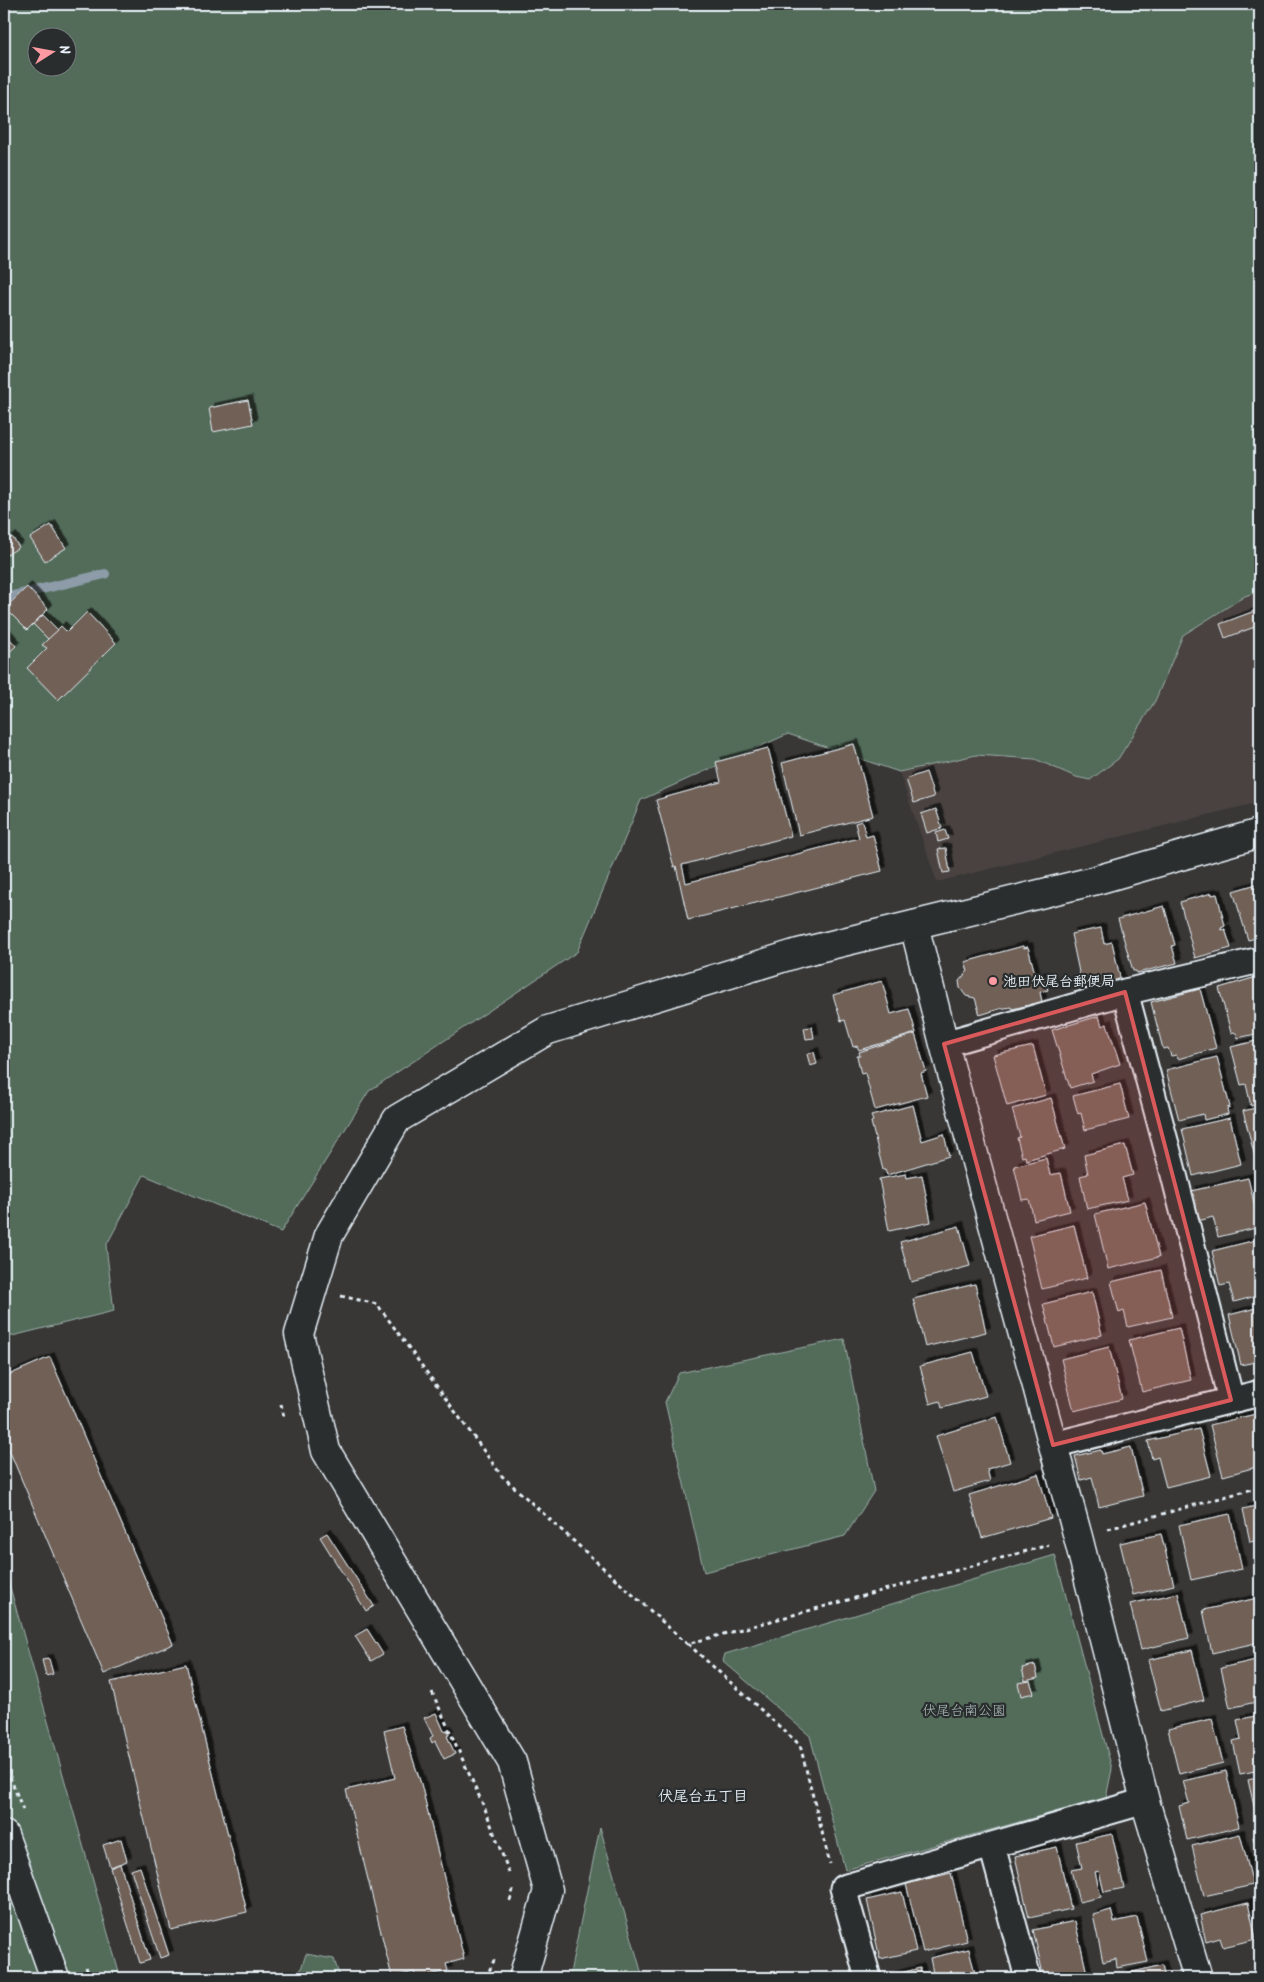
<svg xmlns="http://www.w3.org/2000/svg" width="1264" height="1982" font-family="Kalam,'Klee One',sans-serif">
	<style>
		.built { fill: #494340 }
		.green { fill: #526c5a; stroke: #9daea9; fill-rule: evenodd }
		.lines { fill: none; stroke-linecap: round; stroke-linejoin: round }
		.stream { stroke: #8d9ca8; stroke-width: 10 }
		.building { fill: #706057; stroke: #e8f1f8; filter: url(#shadow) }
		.street-casing { stroke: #e8f1f8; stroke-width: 29 }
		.secondary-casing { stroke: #e8f1f8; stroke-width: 31 }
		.path { stroke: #e8f1f8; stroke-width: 3; stroke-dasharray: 4 4; stroke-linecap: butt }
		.street { stroke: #2a2d2e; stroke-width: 25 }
		.secondary { stroke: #2a2d2e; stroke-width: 28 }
		.marked { fill: #da5a5c; fill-opacity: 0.2; stroke: #da5a5c; stroke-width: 4; stroke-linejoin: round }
		.poi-dot { fill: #ff9aa2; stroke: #2a2d2e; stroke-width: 2 }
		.labels { text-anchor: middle; stroke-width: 4.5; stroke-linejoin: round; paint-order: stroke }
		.poi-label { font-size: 14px; font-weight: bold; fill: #e8f1f8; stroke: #2a2d2e; text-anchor: start }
		.park-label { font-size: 14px; fill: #acbcb9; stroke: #2a2d2e }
		.neighbourhood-label { font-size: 15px; font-weight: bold; fill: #e8f1f8; stroke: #2a2d2e }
	</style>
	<defs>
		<filter id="shadow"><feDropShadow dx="4.5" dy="-4.5" stdDeviation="0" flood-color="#0009"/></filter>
	</defs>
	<rect width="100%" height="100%" fill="#383736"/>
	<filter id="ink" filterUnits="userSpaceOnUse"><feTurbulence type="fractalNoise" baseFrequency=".02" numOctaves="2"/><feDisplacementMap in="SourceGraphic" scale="10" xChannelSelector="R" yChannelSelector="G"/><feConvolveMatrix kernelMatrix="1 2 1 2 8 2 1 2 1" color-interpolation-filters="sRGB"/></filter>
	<g filter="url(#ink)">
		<!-- built -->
		<polygon class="built" points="1260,591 1260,802 937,882 899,772 976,755 1035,759 1076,777 1090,780 1118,759 1155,701 1183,635 1245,596"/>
		<!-- green -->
		<g class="green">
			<path d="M 4,4 L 1260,4 L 1260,591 L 1245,596 L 1183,635 L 1155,701 L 1118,759 L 1090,780 L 1076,777 L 1035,759 L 976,755 L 899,772 L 788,734 L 641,800 L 577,952 L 369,1091 L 281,1232 L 144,1175 L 106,1246 L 114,1311 L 4,1338 ZM 38,38 L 68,38 L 68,68 L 38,68 Z"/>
			<polygon points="844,1339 874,1491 845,1536 704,1572 665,1402 679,1373"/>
			<polygon points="1055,1555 1112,1769 1106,1798 845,1870 810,1736 723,1661 725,1654"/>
			<polygon points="4,1566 120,1976 121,1978 4,1978"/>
			<polygon points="600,1827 643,1978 569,1978"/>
			<polygon points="306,1954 334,1959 340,1978 298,1978"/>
		</g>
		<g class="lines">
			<!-- stream -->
			<polyline class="stream" points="4,598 105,574"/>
		</g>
		<!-- building -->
		<g class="building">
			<polygon points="248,400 253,424 213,432 209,408"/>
			<polygon points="51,525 66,548 45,561 30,538"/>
			<polygon points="12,537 19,547 7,555 4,550 4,543"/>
			<polygon points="27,587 48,609 27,630 5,608"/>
			<polygon points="1260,609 1260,625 1225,638 1220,624"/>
			<polygon points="87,612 116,643 58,700 27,668 47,648 42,645 61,626 67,632"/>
			<polygon points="43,615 58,630 48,639 33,624"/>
			<polygon points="4,632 16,646 4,657"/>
			<polygon points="854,744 873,816 799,835 782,763"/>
			<polygon points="768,748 791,836 682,865 686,883 859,838 855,823 862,821 866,837 873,835 882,871 688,920 676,866 674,867 656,800 721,782 716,762"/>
			<polygon points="926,772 934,797 914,803 906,779"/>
			<polygon points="936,809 942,828 927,833 921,814"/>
			<polygon points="945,830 948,839 938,842 936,833"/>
			<polygon points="946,848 950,872 943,873 938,849"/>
			<polygon points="1260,883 1260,937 1248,940 1233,891"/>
			<polygon points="1212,893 1212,895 1217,894 1225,926 1221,928 1222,930 1225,929 1231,948 1195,958 1180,902"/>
			<polygon points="1164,906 1175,945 1172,946 1177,963 1137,973 1136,971 1133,971 1118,919"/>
			<polygon points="1101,928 1104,944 1112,942 1121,982 1083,991 1071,934"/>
			<polygon points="1023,946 1024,948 1028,947 1036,978 1044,976 1048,990 1040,992 1042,1002 1012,1009 1011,1007 999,1009 980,1015 975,998 966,996 960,988 959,981 968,971 965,962"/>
			<polygon points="1260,976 1260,1033 1238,1038 1237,1034 1234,1032 1231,1033 1219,988"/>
			<polygon points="882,981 891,1014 909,1009 916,1033 859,1050 857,1046 853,1047 845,1020 841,1021 833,995"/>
			<polygon points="1200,989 1216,1048 1178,1059 1176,1055 1171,1056 1168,1048 1163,1049 1151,1002"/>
			<polygon points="1099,1016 1102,1026 1107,1024 1120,1064 1091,1074 1093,1081 1070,1088 1052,1030"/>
			<polygon points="812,1027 814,1038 806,1039 804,1028"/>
			<polygon points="915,1034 926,1071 921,1073 927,1096 875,1110 865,1073 861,1074 857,1056 860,1056 859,1052"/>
			<polygon points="1260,1040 1260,1103 1251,1106 1246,1084 1241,1085 1231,1047"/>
			<polygon points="1033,1046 1046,1095 1007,1106 993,1055"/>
			<polygon points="814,1052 817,1064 810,1066 807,1054"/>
			<polygon points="1217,1057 1230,1107 1227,1108 1228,1114 1204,1120 1203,1114 1179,1120 1166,1070"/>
			<polygon points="1120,1084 1129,1119 1085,1130 1081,1113 1078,1114 1073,1096"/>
			<polygon points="1051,1098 1065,1149 1026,1160 1025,1156 1022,1157 1017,1138 1020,1137 1012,1109"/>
			<polygon points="913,1105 922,1141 944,1134 949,1156 887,1175 885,1170 883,1170 871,1122 873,1121 871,1116"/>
			<polygon points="1260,1107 1260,1160 1256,1161 1243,1111"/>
			<polygon points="1230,1118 1241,1164 1193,1176 1182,1129"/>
			<polygon points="1125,1145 1133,1175 1122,1178 1128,1200 1087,1209 1080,1176 1088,1174 1084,1155"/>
			<polygon points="1046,1158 1050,1175 1061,1173 1070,1211 1034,1220 1029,1199 1022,1200 1014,1166"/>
			<polygon points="906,1174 907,1178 922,1175 931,1222 889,1231 879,1179"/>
			<polygon points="1248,1178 1260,1227 1218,1237 1213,1217 1198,1221 1191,1191"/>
			<polygon points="1145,1202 1159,1257 1108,1269 1095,1214"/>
			<polygon points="1074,1225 1087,1278 1042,1289 1029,1236"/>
			<polygon points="959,1226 970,1266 911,1282 900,1242"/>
			<polygon points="1260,1239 1260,1295 1234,1302 1229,1284 1220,1286 1212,1251"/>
			<polygon points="1161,1270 1172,1317 1128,1327 1124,1311 1119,1313 1111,1282"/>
			<polygon points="975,1284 986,1332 925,1347 913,1299"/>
			<polygon points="1092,1292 1102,1335 1054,1347 1043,1304"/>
			<polygon points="1260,1307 1260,1361 1241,1365 1229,1315"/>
			<polygon points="1179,1328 1191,1380 1142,1392 1129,1340"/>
			<polygon points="1109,1347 1122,1399 1074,1411 1061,1359"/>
			<polygon points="973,1352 986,1396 942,1408 940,1401 930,1404 920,1366"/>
			<polygon points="50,1357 173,1644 104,1674 4,1438 4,1377"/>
			<polygon points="1260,1413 1260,1466 1223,1476 1210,1425"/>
			<polygon points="997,1417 1010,1462 987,1469 990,1481 953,1492 936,1436"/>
			<polygon points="1199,1429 1211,1476 1166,1487 1158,1457 1152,1459 1148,1441"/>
			<polygon points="1131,1447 1143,1496 1099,1507 1092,1477 1081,1480 1075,1456 1101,1450 1102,1454"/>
			<polygon points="1038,1474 1051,1518 982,1538 969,1495"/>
			<polygon points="1260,1505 1260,1540 1250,1542 1243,1509"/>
			<polygon points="1230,1514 1242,1569 1191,1580 1179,1525"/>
			<polygon points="327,1533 374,1606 366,1611 320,1537"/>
			<polygon points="1161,1534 1174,1585 1133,1595 1120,1543"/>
			<polygon points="1178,1593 1189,1638 1141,1650 1130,1604"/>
			<polygon points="1258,1598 1260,1609 1260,1642 1212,1653 1203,1610"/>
			<polygon points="367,1629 383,1654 371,1661 355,1636"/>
			<polygon points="1192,1650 1204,1700 1161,1711 1148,1660"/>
			<polygon points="49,1659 53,1674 46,1676 42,1660"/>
			<polygon points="1260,1659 1260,1701 1230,1708 1221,1668"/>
			<polygon points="186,1664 247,1912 171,1930 111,1682"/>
			<polygon points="1035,1665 1038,1678 1025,1681 1022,1668"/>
			<polygon points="1030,1681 1034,1693 1021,1696 1018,1683"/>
			<polygon points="436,1713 444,1731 447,1730 449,1735 447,1736 455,1754 444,1759 435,1741 432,1743 430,1738 433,1736 424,1718"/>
			<polygon points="1260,1715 1260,1770 1240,1774 1233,1741 1241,1739 1237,1720"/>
			<polygon points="1212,1719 1223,1763 1179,1774 1168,1729"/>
			<polygon points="402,1726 421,1784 464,1959 446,1964 448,1971 416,1978 414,1972 392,1977 346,1790 395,1778 384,1731"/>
			<polygon points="1226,1771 1239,1827 1187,1840 1179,1806 1189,1803 1183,1781"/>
			<polygon points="1260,1777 1260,1823 1258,1824 1248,1780"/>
			<polygon points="1112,1834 1124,1888 1104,1892 1099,1871 1095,1872 1101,1897 1079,1902 1071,1870 1082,1868 1076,1842"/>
			<polygon points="1240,1834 1253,1885 1204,1896 1192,1846"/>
			<polygon points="1260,1836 1260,1865 1259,1865 1253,1837"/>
			<polygon points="121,1839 127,1861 110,1867 103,1845"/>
			<polygon points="1057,1847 1071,1909 1029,1918 1015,1856"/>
			<polygon points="120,1864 150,1960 140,1963 110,1868"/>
			<polygon points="140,1867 169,1955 160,1958 131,1870"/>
			<polygon points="951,1873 967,1941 923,1952 906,1884"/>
			<polygon points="902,1892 916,1951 880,1959 867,1900"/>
			<polygon points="1248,1903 1256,1939 1223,1947 1220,1938 1206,1942 1200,1915"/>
			<polygon points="1111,1910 1114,1922 1137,1917 1148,1962 1117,1968 1116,1959 1103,1962 1093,1915"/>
			<polygon points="1075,1921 1087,1974 1067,1978 1044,1978 1033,1930"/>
			<polygon points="969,1949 976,1978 934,1978 930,1958"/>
			<polygon points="1162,1965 1165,1978 1122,1978 1121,1975"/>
			<polygon points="920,1968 922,1978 890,1978 890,1976"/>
		</g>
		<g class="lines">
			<defs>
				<g id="street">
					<polyline points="1125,992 1171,1163 1231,1400"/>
					<polyline points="944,1044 1125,992 1260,960"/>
					<polyline points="1053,1445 1260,1393"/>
					<polyline points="992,1846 1028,1978"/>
					<polyline points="868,1978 843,1888 1145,1801"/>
				</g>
				<g id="secondary">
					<polyline points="914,925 944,1044 1078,1537 1145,1801 1198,1978"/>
					<polyline points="4,1835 55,1978"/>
					<polyline points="523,1978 548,1890 512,1762 326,1451 299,1334 329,1235 397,1119 548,1030 798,953 1093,881 1260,833"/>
				</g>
			</defs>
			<!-- street casing -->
			<use href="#street" class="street-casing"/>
			<!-- secondary casing -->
			<use href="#secondary" class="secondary-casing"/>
			<!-- path -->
			<g class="path">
				<polyline points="341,1296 377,1304 502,1476 687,1644 1049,1545"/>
				<polyline points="281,1404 284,1417"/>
				<polyline points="1108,1529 1260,1487"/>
				<polyline points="688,1644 800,1745 830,1864"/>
				<polyline points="432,1692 485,1809 510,1875"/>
				<polyline points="4,1762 23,1810"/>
				<polyline points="510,1901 514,1886"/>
				<polyline points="86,1967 90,1978"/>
				<polyline points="486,1978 495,1958"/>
			</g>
			<!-- street -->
			<use href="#street" class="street"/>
			<!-- secondary -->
			<use href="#secondary" class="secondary"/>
		</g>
	</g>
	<!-- marked area -->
	<path class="marked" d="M 1125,992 L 1231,1400 L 1053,1445 L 944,1044 Z"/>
	<!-- markers -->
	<circle class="poi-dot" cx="993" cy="981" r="5"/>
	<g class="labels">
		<!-- poi labels -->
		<g class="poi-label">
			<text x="1003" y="986">池田伏尾台郵便局</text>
		</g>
		<!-- park labels -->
		<g class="park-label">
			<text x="964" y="1715">伏尾台南公園</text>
		</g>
		<!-- neighbourhood labels -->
		<g class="neighbourhood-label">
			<text x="703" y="1801">伏尾台五丁目</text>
		</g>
	</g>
	<!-- margin -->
	<rect width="1264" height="1982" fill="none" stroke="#2a2d2e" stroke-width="20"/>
	<rect x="10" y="10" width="1244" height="1962" fill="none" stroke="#e8f1f8" stroke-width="2" filter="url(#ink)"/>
	<!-- north arrow -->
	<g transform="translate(52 52) rotate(79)"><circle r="24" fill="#2a2d2e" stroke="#767b7f"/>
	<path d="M0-4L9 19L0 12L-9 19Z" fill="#ff9aa2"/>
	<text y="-8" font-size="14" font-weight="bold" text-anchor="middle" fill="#e8f1f8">N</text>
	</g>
</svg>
